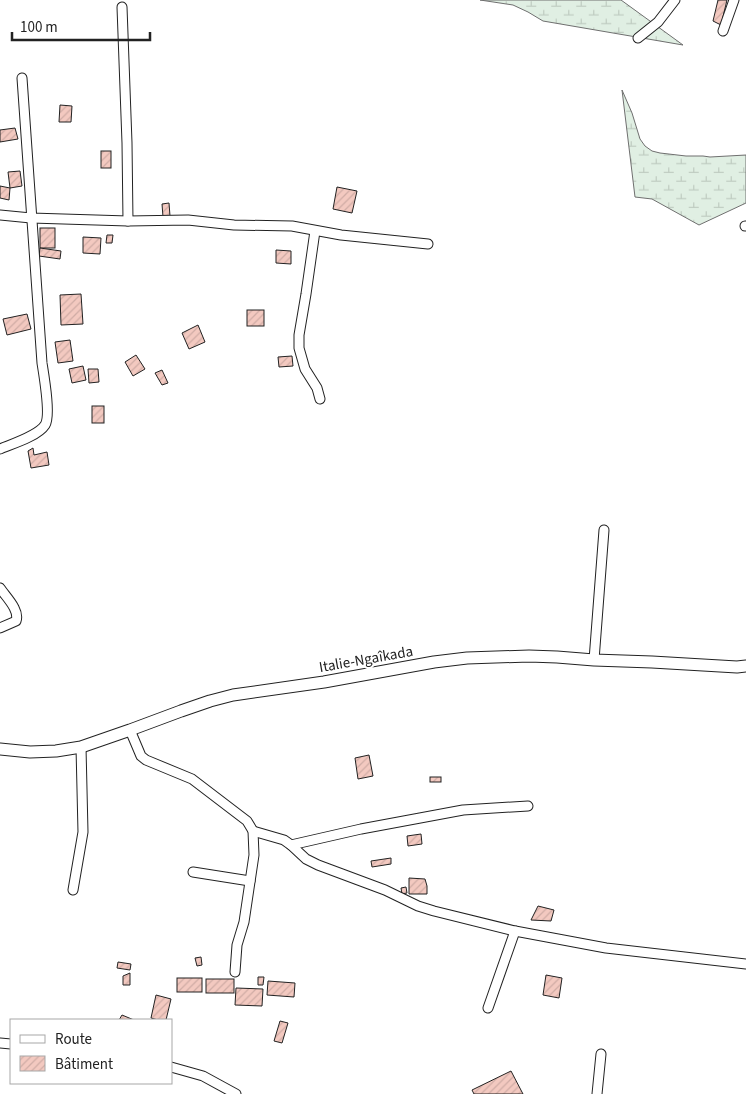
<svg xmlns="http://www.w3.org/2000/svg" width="746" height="1094" font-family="'Source Sans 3',sans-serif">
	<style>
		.wetland { fill: url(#wetland-marsh); stroke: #6f6f6f }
		.building { fill: url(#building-hatch); stroke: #222 }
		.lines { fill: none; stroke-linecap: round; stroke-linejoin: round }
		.street-casing { stroke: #222; stroke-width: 11 }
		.secondary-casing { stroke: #222; stroke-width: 13 }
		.street { stroke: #fff; stroke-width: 9 }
		.secondary { stroke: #fff; stroke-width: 11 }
		.labels { text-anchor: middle; stroke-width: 4; stroke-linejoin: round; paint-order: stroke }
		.street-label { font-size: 15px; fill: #222; stroke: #fff }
	</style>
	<defs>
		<pattern id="wetland-marsh" width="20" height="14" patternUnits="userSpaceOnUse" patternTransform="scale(1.25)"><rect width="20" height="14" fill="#e0efe3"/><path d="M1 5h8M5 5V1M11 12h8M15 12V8" fill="none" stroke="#c0cdc2"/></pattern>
		<pattern id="building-hatch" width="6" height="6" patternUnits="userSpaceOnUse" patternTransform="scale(1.25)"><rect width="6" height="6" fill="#f3c9c0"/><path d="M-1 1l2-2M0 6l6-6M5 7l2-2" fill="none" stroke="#d0aca5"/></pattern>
	</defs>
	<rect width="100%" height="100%" fill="#fff"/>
	<!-- wetland -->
	<g class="wetland">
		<polygon points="480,0 621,0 683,45 543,21 528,12 513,5"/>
		<polygon points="622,90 632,113 640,139 645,146 652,151 660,153 686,156 703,156 710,157 746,155 746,203 699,225 652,199 635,197"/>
	</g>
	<!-- building -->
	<g class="building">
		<polygon points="718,0 727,0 721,25 713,21"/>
		<polygon points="60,105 72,106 71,122 59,122"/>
		<polygon points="15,128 18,139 0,142 0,130"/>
		<rect x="101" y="151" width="10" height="17"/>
		<polygon points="20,171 22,186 10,188 8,172"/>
		<polygon points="0,186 10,188 9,200 0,198"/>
		<polygon points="337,187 357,191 352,213 333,209"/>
		<polygon points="169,203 170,216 163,217 162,204"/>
		<rect x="40" y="228" width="15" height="20"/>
		<polygon points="107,235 113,235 112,243 106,243"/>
		<polygon points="83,237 101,238 100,254 83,253"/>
		<polygon points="40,248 61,251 60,259 39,256"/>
		<polygon points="276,250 291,251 291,264 276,263"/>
		<polygon points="81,294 83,324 61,325 60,295"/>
		<rect x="247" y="310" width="17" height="16"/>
		<polygon points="27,314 31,329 7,335 3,319"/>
		<polygon points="198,325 205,342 189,349 182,333"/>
		<polygon points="70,340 73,361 58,363 55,342"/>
		<polygon points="136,355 145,369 133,376 125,362"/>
		<polygon points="292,356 293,366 279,367 278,357"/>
		<polygon points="83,366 86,380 72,383 69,369"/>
		<polygon points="88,369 98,369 99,382 89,383"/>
		<polygon points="162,370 168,383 162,385 155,373"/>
		<rect x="92" y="406" width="12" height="17"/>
		<polygon points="33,448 34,455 47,452 49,465 31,468 28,451"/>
		<polygon points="369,755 373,776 358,779 355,758"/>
		<rect x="430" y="777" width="11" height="5"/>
		<polygon points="421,834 422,844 408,846 407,836"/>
		<polygon points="391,858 391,864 372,867 371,861"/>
		<polygon points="409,878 425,879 427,886 427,894 409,894"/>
		<polygon points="406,887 407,893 402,894 401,888"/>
		<polygon points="538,906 554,910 551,921 531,920"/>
		<polygon points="201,957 202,965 197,966 195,958"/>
		<polygon points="118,962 131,964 130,970 117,968"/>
		<polygon points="130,973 130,985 123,985 123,976"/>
		<polygon points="546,975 562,978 559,998 543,995"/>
		<polygon points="258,977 264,977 263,985 258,985"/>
		<rect x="177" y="978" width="25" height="14"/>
		<rect x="206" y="979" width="28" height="14"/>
		<polygon points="268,981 295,983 294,997 267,995"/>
		<polygon points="236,988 263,989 262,1006 235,1005"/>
		<polygon points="156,995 171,999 166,1020 158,1020 151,1018"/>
		<polygon points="122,1015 134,1020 119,1020"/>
		<polygon points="280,1021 288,1023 282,1043 274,1041"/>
		<polygon points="511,1071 523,1094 474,1094 472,1090"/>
	</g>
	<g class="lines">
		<defs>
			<g id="street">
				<polyline points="122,7 127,143 128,221"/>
				<polyline points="723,31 734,0"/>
				<polyline points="638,38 658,22 675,0"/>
				<polyline points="0,215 31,218 128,221 188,220 234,225 292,226 341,235 428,244"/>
				<polyline points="745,226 746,226"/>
				<polyline points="315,231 306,294 299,335 299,348 305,369 317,388 320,399"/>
				<path d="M 0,449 C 12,444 38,436 45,425 C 51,416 44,376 42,363 L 22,78"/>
				<path d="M 0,588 C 6,597 20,610 16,621 L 0,628"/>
				<polyline points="594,660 604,530"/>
				<polyline points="130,730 141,756 146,760 192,779 247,821 253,831 254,855 244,922 237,945 235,972"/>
				<polyline points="253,831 284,840 291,845 306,859 318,865 385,890 418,906 434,911 515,931 606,948 746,964"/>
				<polyline points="291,845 361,829 463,810 528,806"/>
				<polyline points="193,872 250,881"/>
				<polyline points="73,890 83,832 81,747"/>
				<polyline points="488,1008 515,931"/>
				<polyline points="0,1043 11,1044"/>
				<polyline points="171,1067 203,1076 236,1094"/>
				<polyline points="597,1094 601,1054"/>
			</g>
			<polyline id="secondary" points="0,749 30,752 56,751 81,747 130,730 181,711 210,701 233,695 324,682 434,662 467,658 529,656 557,657 594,660 652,662 737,667 746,666"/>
		</defs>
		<!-- street casing -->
		<use href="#street" class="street-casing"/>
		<!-- secondary casing -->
		<use href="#secondary" class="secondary-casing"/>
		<!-- street -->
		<use href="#street" class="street"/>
		<!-- secondary -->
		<use href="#secondary" class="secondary"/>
	</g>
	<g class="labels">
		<!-- street labels -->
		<g class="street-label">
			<text transform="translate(366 659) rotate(-10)" y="5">Italie-Ngaîkada</text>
		</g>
	</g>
	<!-- legend -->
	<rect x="10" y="1019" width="162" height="65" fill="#ffffff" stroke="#a7a7a7"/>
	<rect x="20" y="1035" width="25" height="8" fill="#ffffff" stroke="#a7a7a7"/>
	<text x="55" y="1044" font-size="15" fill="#222222">Route</text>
	<rect x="20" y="1056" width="25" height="15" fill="url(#building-hatch)" stroke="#a7a7a7"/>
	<text x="55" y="1069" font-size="15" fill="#222222">Bâtiment</text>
	<!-- scale -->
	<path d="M12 32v8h138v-8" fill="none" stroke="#222222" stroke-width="2.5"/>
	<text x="20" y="32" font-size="15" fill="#222222" stroke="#ffffff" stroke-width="4" paint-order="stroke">100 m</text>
</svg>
